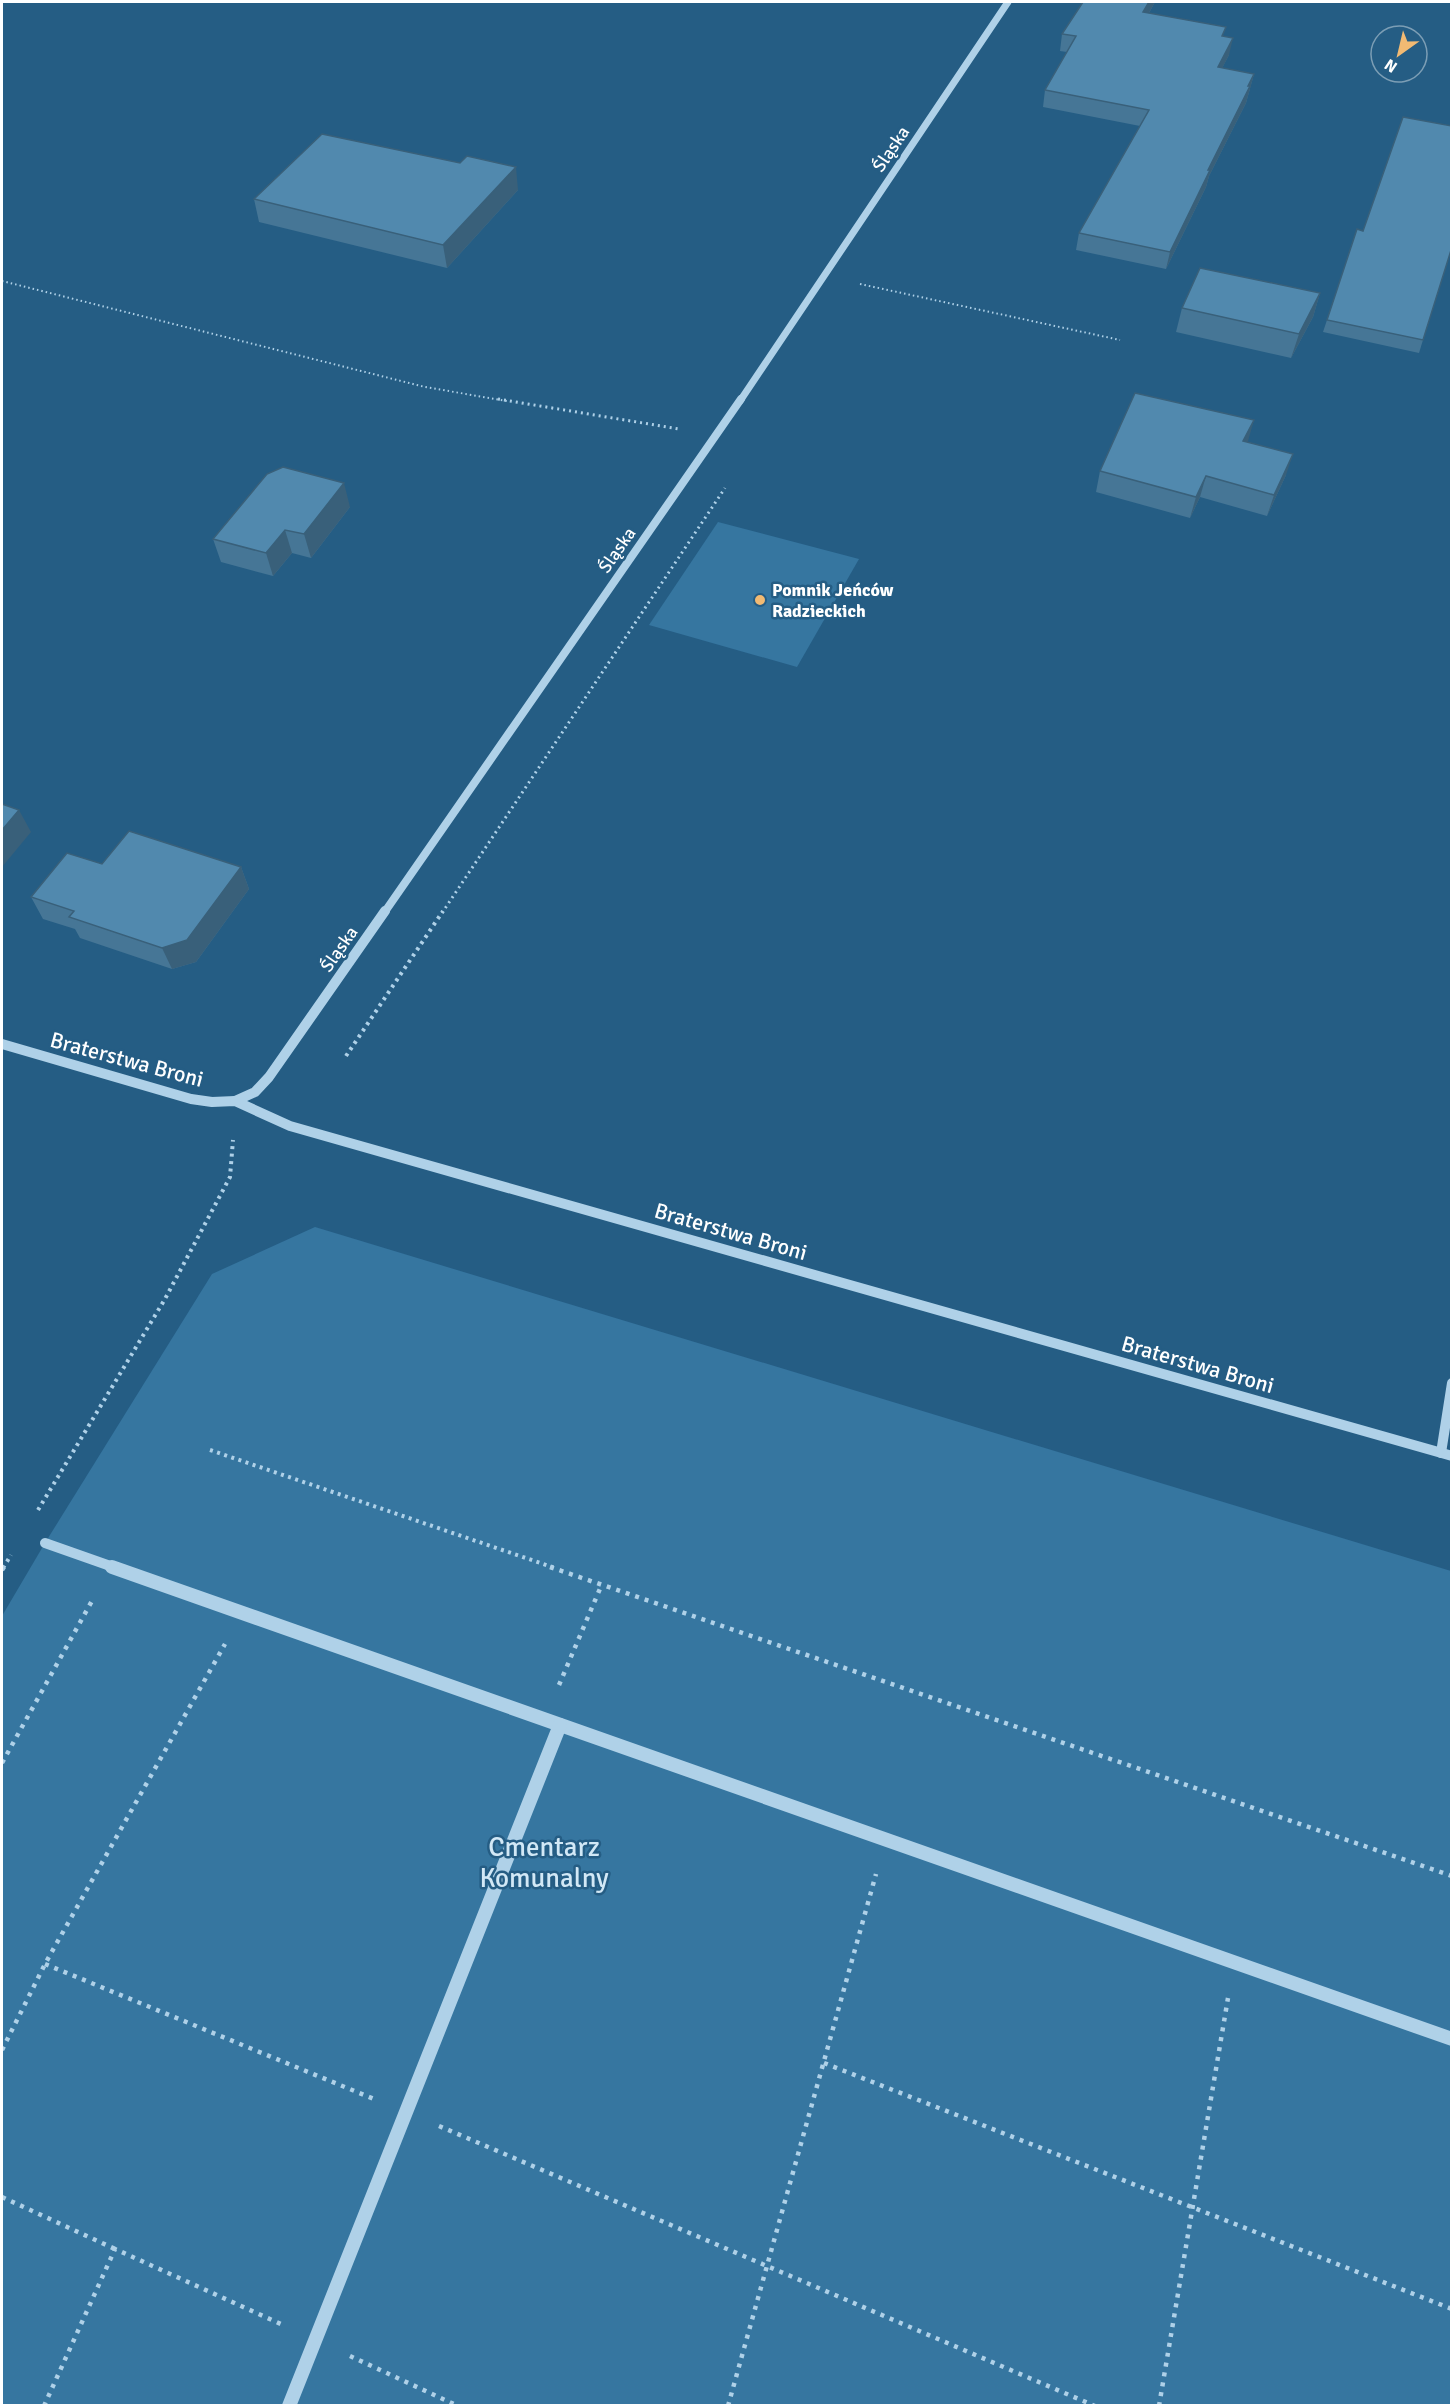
<svg xmlns="http://www.w3.org/2000/svg" width="1453" height="2407" font-family="Signika,sans-serif">
	<style>
		.green { fill: #3676a0 }
		.lines { fill: none; stroke-linecap: round; stroke-linejoin: round }
		.path-far3 { stroke: #afd1e8; stroke-width: 2; stroke-dasharray: 1.5 3; stroke-linecap: butt }
		.path-far2 { stroke: #afd1e8; stroke-width: 3; stroke-dasharray: 2 4; stroke-linecap: butt }
		.path-far1 { stroke: #afd1e8; stroke-width: 4; stroke-dasharray: 3 4.5; stroke-linecap: butt }
		.path { stroke: #afd1e8; stroke-width: 4.5; stroke-dasharray: 4 6; stroke-linecap: butt }
		.minor-far3 { stroke: #afd1e8; stroke-width: 7 }
		.minor-far2 { stroke: #afd1e8; stroke-width: 8 }
		.minor-far1 { stroke: #afd1e8; stroke-width: 10 }
		.minor { stroke: #afd1e8; stroke-width: 14 }
		.wall { fill: #467696 }
		.shaded-wall { fill: #39607a }
		.building { fill: #5189ae; stroke: #39607a; stroke-width: 1.5 }
		.poi-dot { fill: #f1ba73; stroke: #255d84; stroke-width: 2 }
		.labels { text-anchor: middle; stroke-width: 5; stroke-linejoin: round; paint-order: stroke }
		.far-street-label { font-size: 18px; fill: #fff; stroke: #255d84 }
		.far-poi-label { font-size: 18px; font-weight: bold; fill: #fff; stroke: #255d84; text-anchor: start }
		.street-label { font-size: 22px; fill: #fff; stroke: #255d84 }
		.near-park-label { font-size: 27px; fill: #d2e8f6; stroke: #255d84 }
	</style>
	<rect width="100%" height="100%" fill="#255d84"/>
	<!-- green -->
	<g class="green">
		<polygon points="718,522 859,559 797,667 649,625"/>
		<polygon points="315,1227 1451,1571 1451,2405 2,2406 2,1616 45,1543 212,1274"/>
	</g>
	<g class="lines">
		<!-- path-far3 -->
		<g class="path-far3">
			<polyline points="2,281 425,387 507,401"/>
			<polyline points="860,284 1120,340"/>
		</g>
		<!-- path-far2 -->
		<g class="path-far2">
			<polyline points="498,399 679,429"/>
			<polyline points="442,913 725,488"/>
		</g>
		<!-- path-far1 -->
		<g class="path-far1">
			<polyline points="346,1056 443,911"/>
			<polyline points="210,1450 555,1568"/>
			<polyline points="38,1510 165,1299 230,1177 233,1140"/>
			<polyline points="3,1568 11,1555"/>
		</g>
		<!-- path -->
		<g class="path">
			<polyline points="550,1567 1452,1876"/>
			<polyline points="2,1570 4,1567"/>
			<polyline points="559,1685 602,1584"/>
			<polyline points="2,1763 93,1599"/>
			<polyline points="45,1964 374,2099"/>
			<polyline points="2,2050 45,1964 225,1644"/>
			<polyline points="824,2063 1452,2309"/>
			<polyline points="439,2126 1095,2406"/>
			<polyline points="2,2197 115,2249"/>
			<polyline points="350,2356 458,2406"/>
			<polyline points="44,2406 115,2249 283,2325"/>
			<polyline points="728,2406 876,1874"/>
			<polyline points="1159,2406 1228,1998"/>
		</g>
		<!-- minor-far3 -->
		<polyline class="minor-far3" points="740,401 1008,2"/>
		<!-- minor-far2 -->
		<polyline class="minor-far2" points="384,913 741,399"/>
		<!-- minor-far1 -->
		<g class="minor-far1">
			<polyline points="2,1044 191,1099 212,1102 235,1101 290,1126 1452,1456"/>
			<polyline points="235,1101 255,1092 269,1077 385,911"/>
			<polyline points="1441,1453 1452,1383"/>
			<polyline points="45,1543 116,1568"/>
		</g>
		<!-- minor -->
		<g class="minor">
			<polyline points="112,1567 1452,2039"/>
			<polyline points="289,2406 560,1725"/>
		</g>
	</g>
	<!-- wall -->
	<g class="wall">
		<polygon points="1083,2 1155,2 1149,13 1224,36 1229,55 1222,68 1254,74 1246,103 1209,176 1206,187 1166,269 1076,250 1079,233 1140,126 1043,107 1045,90 1067,52 1060,51 1062,34"/>
		<polygon points="518,190 447,268 259,222 254,199"/>
		<polygon points="1320,293 1313,317 1291,358 1176,332 1182,308"/>
		<polygon points="1327,320 1423,340 1419,353 1323,332"/>
		<polygon points="1247,442 1286,475 1267,516 1200,497 1190,518 1096,492 1100,471"/>
		<polygon points="350,507 311,558 292,553 273,576 221,562 213,539"/>
		<polygon points="102,864 241,867 249,889 196,962 172,969 80,938 75,929 43,919 31,897"/>
	</g>
	<!-- shaded-wall -->
	<g class="shaded-wall">
		<polygon points="1149,2 1155,2 1140,29 1143,12"/>
		<polygon points="1233,38 1229,55 1214,84 1218,67"/>
		<polygon points="1254,74 1246,103 1209,176 1206,187 1166,269 1170,252 1208,170"/>
		<polygon points="516,167 518,190 447,268 443,245"/>
		<polygon points="1320,293 1313,317 1291,358 1299,334"/>
		<polygon points="1254,420 1248,441 1237,461 1243,441"/>
		<polygon points="1293,454 1286,475 1267,516 1274,495"/>
		<polygon points="1206,476 1200,497 1190,518 1196,497"/>
		<polygon points="344,483 350,507 311,558 304,534"/>
		<polygon points="285,530 292,553 273,576 266,553"/>
		<polygon points="19,810 31,832 2,867 2,830"/>
		<polygon points="241,867 249,889 196,962 172,969 162,948"/>
	</g>
	<!-- building -->
	<g class="building">
		<polygon points="1083,2 1149,2 1143,12 1226,27 1222,36 1233,38 1218,67 1254,74 1248,86 1250,86 1208,170 1210,170 1170,252 1079,233 1149,110 1045,90 1076,36 1062,34"/>
		<polygon points="1403,117 1452,126 1452,247 1423,340 1327,320 1357,229 1363,231"/>
		<polygon points="322,134 460,163 467,156 516,167 443,245 254,199"/>
		<polygon points="1200,268 1320,293 1299,334 1182,308"/>
		<polygon points="1135,393 1254,420 1243,441 1293,454 1274,495 1206,476 1196,497 1100,471"/>
		<polygon points="283,467 344,483 304,534 285,530 266,553 213,539 267,474"/>
		<polygon points="2,804 19,810 2,830"/>
		<polygon points="129,831 241,867 187,940 162,948 69,917 74,911 31,897 67,853 102,864"/>
	</g>
	<!-- markers -->
	<circle class="poi-dot" cx="760" cy="600" r="6"/>
	<g class="labels">
		<!-- far-street labels -->
		<g class="far-street-label">
			<text transform="translate(891 149) rotate(-56)" y="6">Śląska</text>
			<text transform="translate(617 550) rotate(-55)" y="6">Śląska</text>
			<text transform="translate(339 949) rotate(-55)" y="6">Śląska</text>
		</g>
		<!-- far-poi labels -->
		<g class="far-poi-label">
			<text x="772" y="596">Pomnik Jeńców<tspan x="772" dy="21">Radzieckich</tspan></text>
		</g>
		<!-- street labels -->
		<g class="street-label">
			<text transform="translate(127 1059) rotate(15)" y="8">Braterstwa Broni</text>
			<text transform="translate(731 1231) rotate(16)" y="8">Braterstwa Broni</text>
			<text transform="translate(1198 1364) rotate(16)" y="8">Braterstwa Broni</text>
		</g>
		<!-- near-park labels -->
		<g class="near-park-label">
			<text x="544" y="1856">Cmentarz<tspan x="544" dy="31">Komunalny</tspan></text>
		</g>
	</g>
	<!-- border -->
	<rect width="1453" height="2407" fill="none" stroke="#ffffff" stroke-width="6"/>
	<!-- north arrow -->
	<g transform="translate(1399 54) rotate(214)"><circle r="28" fill="#255d84" stroke="#7c9eb5" stroke-width="1.5"/>
	<path d="M0-4.5L10 22L0 15L-10 22Z" fill="#f1ba73"/>
	<text y="-9" font-size="16" font-weight="bold" text-anchor="middle" fill="#ffffff">N</text>
	</g>
</svg>
